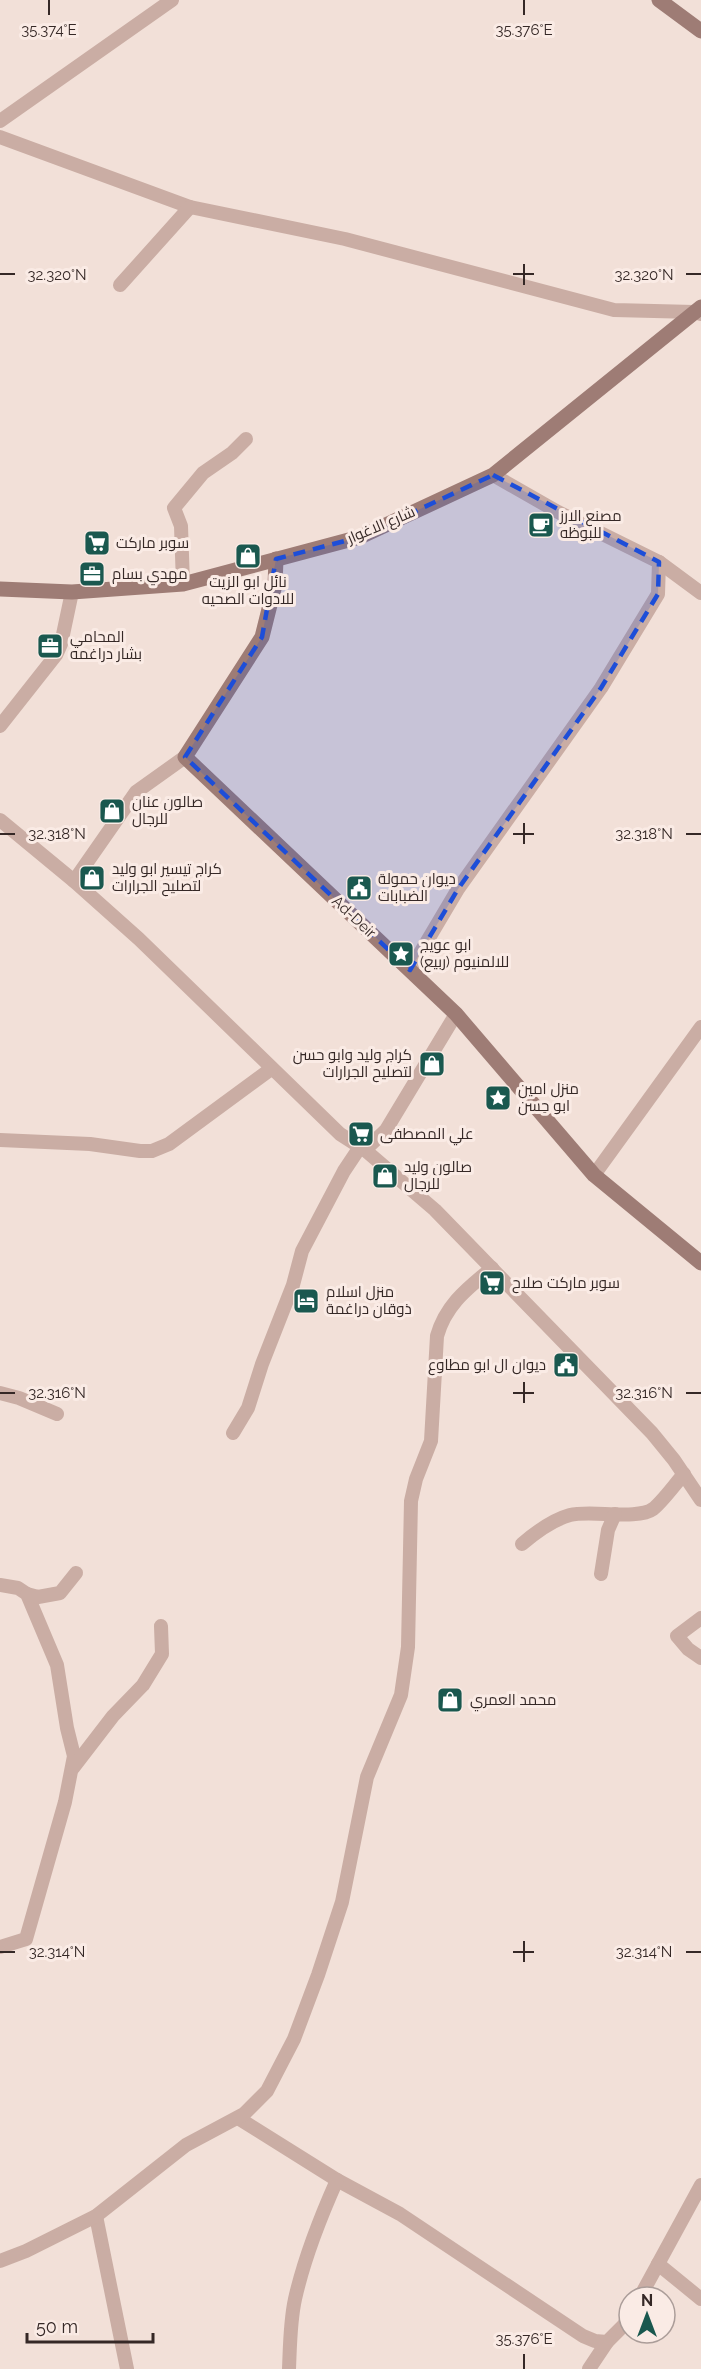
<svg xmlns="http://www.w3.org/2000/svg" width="701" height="2369" font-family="Raleway,Cairo,sans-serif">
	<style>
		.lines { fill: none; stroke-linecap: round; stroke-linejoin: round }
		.street { stroke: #caada4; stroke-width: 14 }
		.secondary { stroke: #9e7c75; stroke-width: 15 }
		.marked { fill: #1d4ed8; fill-opacity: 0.2; stroke: #1d4ed8; stroke-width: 4.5; stroke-dasharray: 12 8; stroke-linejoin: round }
		.ticks { fill: none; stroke: #352826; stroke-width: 2 }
		.labels { text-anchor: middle; stroke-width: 6; stroke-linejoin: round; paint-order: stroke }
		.poi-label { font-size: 15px; fill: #352826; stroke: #faebe5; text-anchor: start }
		.street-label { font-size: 15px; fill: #352826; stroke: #faebe5 }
		.ticks-label { font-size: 15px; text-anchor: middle; fill: #352826; stroke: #faebe5; stroke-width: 6; stroke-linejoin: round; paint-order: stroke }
	</style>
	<rect width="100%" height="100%" fill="#f2e0d8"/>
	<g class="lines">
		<!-- street -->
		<g class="street">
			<polyline points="0,121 172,0"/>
			<polyline points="0,137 190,207 345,239 614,310 694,312 701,314"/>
			<polyline points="120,285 190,207"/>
			<polyline points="659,562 701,593"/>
			<polyline points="183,584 181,526 174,508 203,473 232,453 246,439"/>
			<polyline points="0,726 56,655 61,644 72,592"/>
			<polyline points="0,820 74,881 139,939 340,1134 365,1150 435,1210 652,1433 674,1460 701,1500"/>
			<polyline points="74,881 136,792 185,757"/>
			<polyline points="410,970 458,889 601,688 658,594 659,562 558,512 493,475"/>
			<polyline points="0,1140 90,1144 140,1151 152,1151 169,1144 271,1069"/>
			<polyline points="365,1150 386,1130 456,1014"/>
			<polyline points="594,1175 701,1027"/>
			<polyline points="0,1393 19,1398 57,1414"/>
			<polyline points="233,1433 248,1408 262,1364 293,1285 302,1251 344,1171 360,1147"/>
			<path d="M 522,1544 C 536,1532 552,1520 570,1515 C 590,1510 638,1520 653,1509 C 663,1501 675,1484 684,1474"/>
			<polyline points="601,1574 608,1530 615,1514"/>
			<polyline points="0,1585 18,1588 27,1594 57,1665 67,1728 74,1756 65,1802 26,1939 0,1947"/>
			<polyline points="27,1594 38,1597 60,1593 76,1573"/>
			<polyline points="701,1618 677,1636 688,1649 701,1658"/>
			<polyline points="73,1768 113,1716 143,1685 162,1654 161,1626"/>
			<polyline points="238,2118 337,2180 400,2214 583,2336 595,2341 607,2342 624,2325 629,2316"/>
			<polyline points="96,2216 127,2369"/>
			<path d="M 0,2261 L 26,2251 L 96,2216 L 186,2145 L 244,2114 L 267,2091 L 294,2039 L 318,1975 L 342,1902 L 367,1777 L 401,1695 L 408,1647 L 411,1501 L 416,1479 L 431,1441 L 437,1336 C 446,1304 468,1288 492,1268"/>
			<polyline points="658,2264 701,2299"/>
			<polyline points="640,2297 701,2185"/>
			<path d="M 289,2369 C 290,2346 290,2322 295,2299 C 304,2259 320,2218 337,2180"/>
			<polyline points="589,2369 607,2342"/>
		</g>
		<!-- secondary -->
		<g class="secondary">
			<polyline points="659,0 701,31"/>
			<polyline points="276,559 275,585 262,637 185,757 456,1014 594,1175 701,1263"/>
			<polyline points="0,589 72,592 183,584 360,537 493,475 701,307"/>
		</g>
	</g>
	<!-- marked area -->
	<path class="marked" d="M 493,475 L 659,562 L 658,594 L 601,688 L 458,889 L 410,970 L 185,757 L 262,637 L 276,559 L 360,537 Z"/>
	<!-- ticks -->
	<path class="ticks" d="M 49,0 L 49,15M 524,0 L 524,15M 524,264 L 524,285M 0,274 L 15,274M 513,274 L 534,274M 686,274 L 701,274M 524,823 L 524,844M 0,834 L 15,834M 513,834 L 534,834M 686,834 L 701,834M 524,1382 L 524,1403M 0,1393 L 15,1393M 513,1393 L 534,1393M 686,1393 L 701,1393M 524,1941 L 524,1962M 0,1952 L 15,1952M 513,1952 L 534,1952M 686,1952 L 701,1952M 524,2354 L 524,2369"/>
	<!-- icons -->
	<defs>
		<symbol id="cafe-square" viewBox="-11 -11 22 22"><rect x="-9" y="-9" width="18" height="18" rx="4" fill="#1a584f" stroke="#faebe5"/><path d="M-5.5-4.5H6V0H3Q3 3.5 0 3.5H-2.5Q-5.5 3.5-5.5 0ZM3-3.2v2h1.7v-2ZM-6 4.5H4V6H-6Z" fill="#fff"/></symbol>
		<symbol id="supermarket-square" viewBox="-11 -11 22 22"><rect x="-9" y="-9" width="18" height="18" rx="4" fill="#1a584f" stroke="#faebe5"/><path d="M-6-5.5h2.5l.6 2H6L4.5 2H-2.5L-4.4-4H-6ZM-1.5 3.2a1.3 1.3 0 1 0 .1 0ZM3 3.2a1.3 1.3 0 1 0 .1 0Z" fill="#fff"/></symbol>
		<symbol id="shop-square" viewBox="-11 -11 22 22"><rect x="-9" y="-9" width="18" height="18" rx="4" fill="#1a584f" stroke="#faebe5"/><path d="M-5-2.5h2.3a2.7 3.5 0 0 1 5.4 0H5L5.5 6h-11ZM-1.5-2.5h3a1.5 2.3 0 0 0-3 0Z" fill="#fff"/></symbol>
		<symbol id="office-square" viewBox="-11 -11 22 22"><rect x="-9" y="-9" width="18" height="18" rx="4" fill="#1a584f" stroke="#faebe5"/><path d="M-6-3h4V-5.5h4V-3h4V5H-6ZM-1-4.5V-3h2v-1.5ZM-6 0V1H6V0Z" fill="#fff"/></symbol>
		<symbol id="civic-square" viewBox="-11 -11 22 22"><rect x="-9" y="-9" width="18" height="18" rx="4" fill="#1a584f" stroke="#faebe5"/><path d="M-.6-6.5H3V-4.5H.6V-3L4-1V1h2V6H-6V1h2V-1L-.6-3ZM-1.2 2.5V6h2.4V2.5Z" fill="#fff"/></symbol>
		<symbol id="sight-square" viewBox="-11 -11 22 22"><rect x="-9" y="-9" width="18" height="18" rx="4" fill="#1a584f" stroke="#faebe5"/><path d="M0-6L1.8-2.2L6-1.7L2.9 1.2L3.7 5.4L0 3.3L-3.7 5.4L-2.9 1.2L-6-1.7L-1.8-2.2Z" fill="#fff"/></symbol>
		<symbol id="hotel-square" viewBox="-11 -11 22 22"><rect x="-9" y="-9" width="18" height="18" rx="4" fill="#1a584f" stroke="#faebe5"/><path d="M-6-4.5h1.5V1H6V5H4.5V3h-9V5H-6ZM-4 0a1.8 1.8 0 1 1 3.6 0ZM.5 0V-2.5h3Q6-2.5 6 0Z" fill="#fff"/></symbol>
	</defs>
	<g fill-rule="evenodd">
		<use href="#cafe-square" x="526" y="510" width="30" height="30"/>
		<use href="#supermarket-square" x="82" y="528" width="30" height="30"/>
		<use href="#shop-square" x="233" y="541" width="30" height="30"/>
		<use href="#office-square" x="77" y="559" width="30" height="30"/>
		<use href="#office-square" x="35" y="631" width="30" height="30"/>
		<use href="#shop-square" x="97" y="796" width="30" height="30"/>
		<use href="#shop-square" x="77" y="863" width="30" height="30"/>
		<use href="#civic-square" x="344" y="873" width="30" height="30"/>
		<use href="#sight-square" x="386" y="939" width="30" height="30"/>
		<use href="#shop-square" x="417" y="1049" width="30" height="30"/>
		<use href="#sight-square" x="483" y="1083" width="30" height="30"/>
		<use href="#supermarket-square" x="346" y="1119" width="30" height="30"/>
		<use href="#shop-square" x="370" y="1161" width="30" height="30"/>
		<use href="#supermarket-square" x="477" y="1268" width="30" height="30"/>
		<use href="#hotel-square" x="291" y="1286" width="30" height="30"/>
		<use href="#civic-square" x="551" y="1350" width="30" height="30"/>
		<use href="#shop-square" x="435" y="1685" width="30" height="30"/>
	</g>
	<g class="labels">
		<!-- poi labels -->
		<g class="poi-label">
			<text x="560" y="521">مصنع الارز<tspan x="560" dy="17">للبوظه</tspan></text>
			<text x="116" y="548">سوبر ماركت</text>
			<text x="112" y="579">مهدي بسام</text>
			<text x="248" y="587" text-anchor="middle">نائل ابو الزيت<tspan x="248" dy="17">للادوات الصحيه</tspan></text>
			<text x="70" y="642">المحامي<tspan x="70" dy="17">بشار دراغمه</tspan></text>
			<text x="132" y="807">صالون عنان<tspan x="132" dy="17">للرجال</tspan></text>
			<text x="112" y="874">كراج تيسير ابو وليد<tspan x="112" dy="17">لتصليح الجرارات</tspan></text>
			<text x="378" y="884">ديوان حمولة<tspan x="378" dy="17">الضبابات</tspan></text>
			<text x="420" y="950">ابو عويج<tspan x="420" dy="17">للالمنيوم (ربيع)</tspan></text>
			<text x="412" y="1060" text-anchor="end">كراج وليد وابو حسن<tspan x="412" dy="17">لتصليح الجرارات</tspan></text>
			<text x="518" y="1094">منزل امين<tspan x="518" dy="17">ابو حِسن</tspan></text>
			<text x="380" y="1139">علي المصطفى</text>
			<text x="404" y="1172">صالون وليد<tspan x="404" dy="17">للرجال</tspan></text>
			<text x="512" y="1288">سوبر ماركت صلاح</text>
			<text x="326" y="1297">منزل اسلام<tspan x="326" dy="17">ذوقان دراغمة</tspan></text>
			<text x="546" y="1370" text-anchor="end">ديوان ال ابو مطاوع</text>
			<text x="470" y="1705">محمد العمري</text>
		</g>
		<!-- street labels -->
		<g class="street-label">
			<text transform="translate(381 525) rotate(-23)" y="5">شارع الاغوار</text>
			<text transform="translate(354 917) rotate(43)" y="5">Ad-Deir</text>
		</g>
	</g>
	<g class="ticks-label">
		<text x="49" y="35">35.374°E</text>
		<text x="524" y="35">35.376°E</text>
		<text x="57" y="280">32.320°N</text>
		<text x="644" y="280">32.320°N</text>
		<text x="57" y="839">32.318°N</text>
		<text x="644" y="839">32.318°N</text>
		<text x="57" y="1398">32.316°N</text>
		<text x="644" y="1398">32.316°N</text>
		<text x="57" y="1957">32.314°N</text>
		<text x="644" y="1957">32.314°N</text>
		<text x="524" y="2344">35.376°E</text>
	</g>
	<!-- north arrow -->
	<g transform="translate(647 2315)"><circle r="28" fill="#faebe5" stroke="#ab9d99" stroke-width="1.5"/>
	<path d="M0-4.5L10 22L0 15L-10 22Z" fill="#1a584f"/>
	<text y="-9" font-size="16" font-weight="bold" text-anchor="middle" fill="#352826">N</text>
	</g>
	<!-- scale -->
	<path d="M27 2333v9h126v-9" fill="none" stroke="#352826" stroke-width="3"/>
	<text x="36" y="2333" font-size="18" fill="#352826" stroke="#faebe5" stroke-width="4.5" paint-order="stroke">50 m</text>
</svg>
